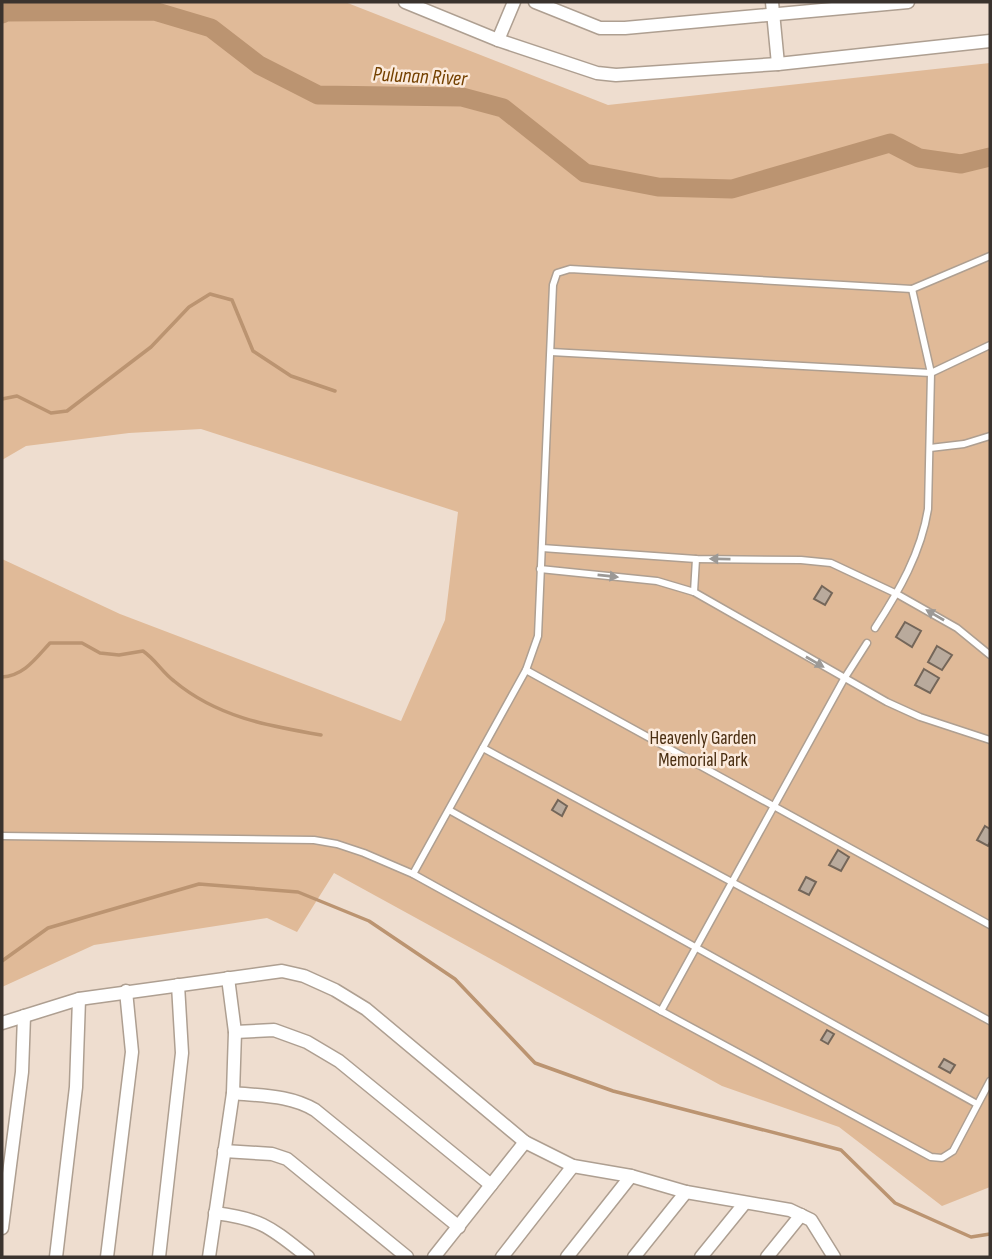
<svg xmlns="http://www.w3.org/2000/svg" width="992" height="1259" font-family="'Sofia Sans Condensed',sans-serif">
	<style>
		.green { fill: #e0ba98 }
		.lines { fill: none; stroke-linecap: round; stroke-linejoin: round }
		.stream { stroke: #bb9471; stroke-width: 3.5 }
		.river { stroke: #bb9471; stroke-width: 19 }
		.building { fill: #b9aa9c; stroke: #746659; stroke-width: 2 }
		.service-casing { stroke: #ae9f91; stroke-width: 9 }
		.minor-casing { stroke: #ae9f91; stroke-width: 15 }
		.service { stroke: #fff; stroke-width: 6 }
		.minor { stroke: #fff; stroke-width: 12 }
		.oneway { fill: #9c9996 }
		.labels { text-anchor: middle; stroke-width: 5; stroke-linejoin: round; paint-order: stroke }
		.park-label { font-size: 19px; fill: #4a2e11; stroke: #fbeadc }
		.water-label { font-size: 21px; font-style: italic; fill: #744100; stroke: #fbeadc }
	</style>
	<rect width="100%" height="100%" fill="#eeddcf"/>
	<!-- green -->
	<polygon class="green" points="2,2 345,2 608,105 990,63 990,1187 942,1206 839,1127 722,1086 334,873 297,932 267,918 94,945 2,987 2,559 120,614 401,721 445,620 458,512 201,429 129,433 26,446 2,460"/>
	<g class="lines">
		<!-- stream -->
		<g class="stream">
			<polyline points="2,399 17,396 51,413 67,411 151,347 189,307 210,294 232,300 253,351 291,376 335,391"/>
			<path d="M 2,677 C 24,676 36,658 50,643 L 82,643 L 100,653 L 119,655 L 143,651 C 156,660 162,672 174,681 C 217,717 268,726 321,735"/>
			<polyline points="2,961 48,928 199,884 298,892 369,921 455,979 535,1063 613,1091 841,1150 895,1203 971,1237 990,1234"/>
		</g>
		<!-- river -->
		<polyline class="river" points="2,14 6,12 154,11 211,28 259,65 318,95 462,97 503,108 585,173 658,187 732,189 890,143 919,158 961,164 990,157"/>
	</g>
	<!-- building -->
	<g class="building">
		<polygon points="822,586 832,593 825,605 814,599"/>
		<polygon points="905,622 921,631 912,647 896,637"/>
		<polygon points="937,646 952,655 942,670 928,662"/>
		<polygon points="924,669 939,678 930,693 915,685"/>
		<polygon points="558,800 567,806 562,816 552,810"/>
		<polygon points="985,826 990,829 990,842 988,846 977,840"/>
		<polygon points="838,850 849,857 841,871 829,865"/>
		<polygon points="806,877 816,882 809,895 799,890"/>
		<polygon points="827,1030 834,1034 828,1044 821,1040"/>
		<polygon points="944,1059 955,1065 950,1073 939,1067"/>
	</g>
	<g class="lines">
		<defs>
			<g id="service">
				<polyline points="551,352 931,373 990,345"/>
				<polyline points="930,448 964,444 990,436"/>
				<polyline points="542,548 696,559 801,560 831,563 897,594 957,628 990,655"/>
				<polyline points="540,569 657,581 694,592 887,702 920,717 990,740"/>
				<polyline points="694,592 696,559"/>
				<path d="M 875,628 C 899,591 921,553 928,509 L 931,373 L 912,289"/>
				<polyline points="526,670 990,925"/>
				<polyline points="483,748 990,1021"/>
				<polyline points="449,810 977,1104"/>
				<polyline points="2,836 314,840 337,844 364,853 413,874 661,1011 931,1157 942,1158 953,1151 990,1081"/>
				<polyline points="413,874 526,670 538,636 553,285 557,273 570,269 912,289 990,256"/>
				<polyline points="661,1011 844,679 867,643"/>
			</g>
			<g id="minor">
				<polyline points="405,2 498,40 597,73 616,75 778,64 990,41"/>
				<polyline points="535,2 600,28 625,28 908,2"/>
				<polyline points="772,2 778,64"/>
				<polyline points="498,40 514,2"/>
				<polyline points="2,1023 79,999 282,971 304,976 335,990 366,1009 525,1142 573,1166 631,1176 686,1192 790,1210 811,1220 834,1257"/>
				<polyline points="235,1032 274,1030 307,1042 339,1061 491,1185"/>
				<path d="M 233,1093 C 262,1096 290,1095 315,1110 L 459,1227"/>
				<polyline points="224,1151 272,1154 287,1159 407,1257"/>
				<path d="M 215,1213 C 263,1219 271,1228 308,1257"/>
				<polyline points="2,1228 22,1072 24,1016"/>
				<polyline points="56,1257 76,1087 79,999"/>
				<polyline points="107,1257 132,1052 126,991"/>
				<polyline points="159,1257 182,1053 178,985"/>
				<polyline points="209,1257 233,1093 235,1032 228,978"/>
				<polyline points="434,1257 525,1142"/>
				<polyline points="502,1257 573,1166"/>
				<polyline points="567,1257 631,1176"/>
				<polyline points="634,1257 686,1192"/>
				<polyline points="701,1257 744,1204"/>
				<polyline points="767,1257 801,1215"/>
			</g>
		</defs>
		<!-- service casing -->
		<use href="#service" class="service-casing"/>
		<!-- minor casing -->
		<use href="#minor" class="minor-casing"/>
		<!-- service -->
		<use href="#service" class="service"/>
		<!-- minor -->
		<use href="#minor" class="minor"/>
	</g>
	<!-- one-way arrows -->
	<defs><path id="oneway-solid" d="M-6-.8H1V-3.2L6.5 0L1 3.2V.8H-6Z" transform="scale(1.75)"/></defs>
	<g class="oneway">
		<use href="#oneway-solid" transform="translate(720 559) rotate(-179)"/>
		<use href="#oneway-solid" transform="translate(608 576) rotate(6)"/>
		<use href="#oneway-solid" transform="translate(935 615) rotate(-150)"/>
		<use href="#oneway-solid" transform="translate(815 662) rotate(30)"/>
	</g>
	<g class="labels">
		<!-- park labels -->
		<g class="park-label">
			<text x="703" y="744">Heavenly Garden<tspan x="703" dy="22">Memorial Park</tspan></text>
		</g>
		<!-- water labels -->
		<g class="water-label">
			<text transform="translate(420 76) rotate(3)" y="7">Pulunan River</text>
		</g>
	</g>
	<!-- border -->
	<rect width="992" height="1259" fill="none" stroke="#3a332e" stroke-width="7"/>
</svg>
